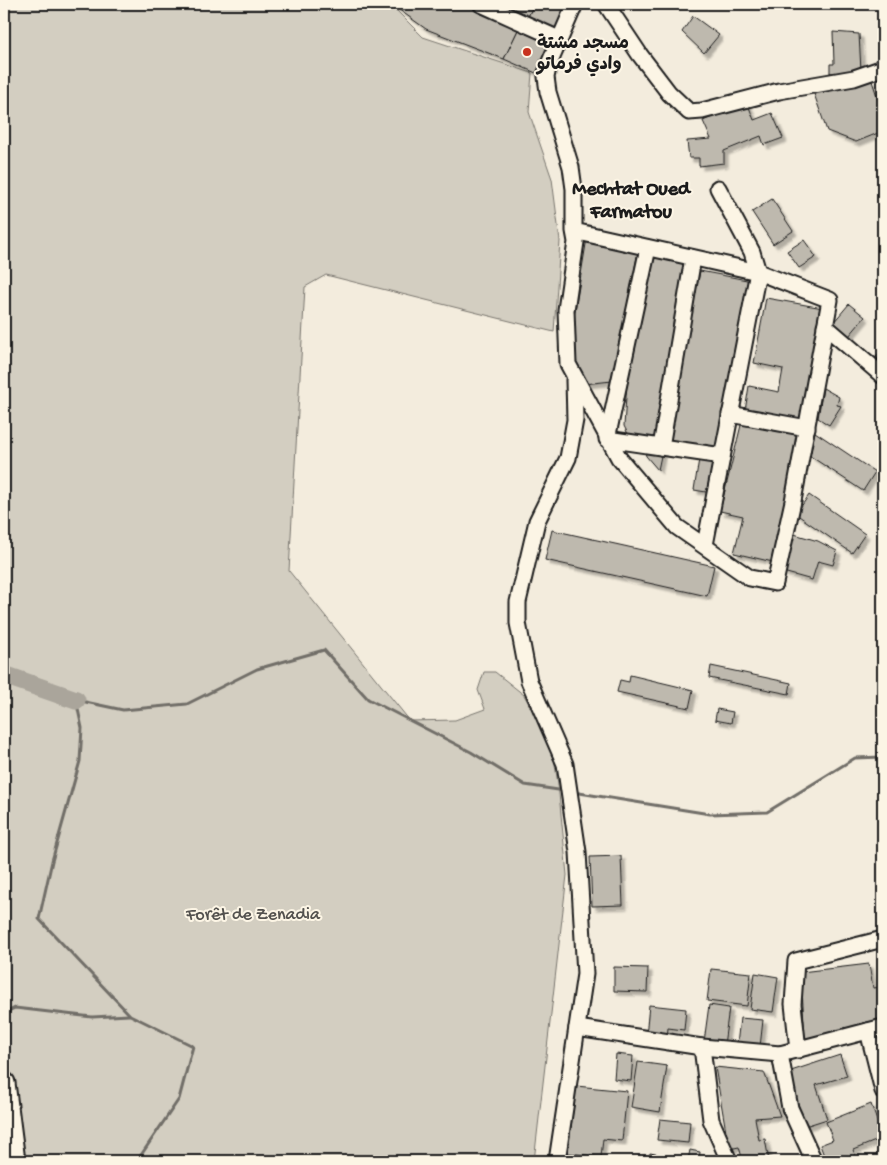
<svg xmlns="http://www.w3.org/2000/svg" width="887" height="1165" font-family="'Gochi Hand','Playpen Sans Arabic',sans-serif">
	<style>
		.green { fill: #d3cec1; stroke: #78756e }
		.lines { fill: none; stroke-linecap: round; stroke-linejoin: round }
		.stream { stroke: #716e68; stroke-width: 3 }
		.river { stroke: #aaa59b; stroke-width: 19 }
		.building { fill: #beb9ae; stroke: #1c1c1c; filter: url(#shadow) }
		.minor-casing { stroke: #1c1c1c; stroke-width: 19 }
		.highway-casing { stroke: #1c1c1c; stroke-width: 25 }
		.minor { stroke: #fcf5e5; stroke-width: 15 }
		.highway { stroke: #fcf5e5; stroke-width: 21 }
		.poi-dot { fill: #c8321e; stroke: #fcf5e5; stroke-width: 2 }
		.labels { text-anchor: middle; stroke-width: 4; stroke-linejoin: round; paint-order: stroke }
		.poi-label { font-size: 18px; font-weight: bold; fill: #1c1c1c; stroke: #fcf5e5; text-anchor: start }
		.park-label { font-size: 18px; fill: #53514e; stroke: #fcf5e5 }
		.quarter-label { font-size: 20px; font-weight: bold; fill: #1c1c1c; stroke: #fcf5e5 }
	</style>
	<defs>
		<filter id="shadow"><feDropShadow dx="4" dy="4" stdDeviation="1" flood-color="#0004"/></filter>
	</defs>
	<rect width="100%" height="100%" fill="#f3ecdd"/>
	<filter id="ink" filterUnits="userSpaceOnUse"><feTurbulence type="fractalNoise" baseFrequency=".02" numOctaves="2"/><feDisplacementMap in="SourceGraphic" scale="10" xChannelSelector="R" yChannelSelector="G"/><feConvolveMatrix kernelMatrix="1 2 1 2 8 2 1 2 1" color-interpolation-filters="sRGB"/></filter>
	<g filter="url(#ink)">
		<!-- green -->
		<polygon class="green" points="4,4 390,4 423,37 532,73 529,112 552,179 560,241 554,332 326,275 305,287 289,571 410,721 455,720 485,709 478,690 484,672 495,672 524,695 545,733 554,758 558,784 567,875 534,1161 4,1161"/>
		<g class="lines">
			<!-- stream -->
			<g class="stream">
				<polyline points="573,792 710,814 767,812 855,758 883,757"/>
				<polyline points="4,1013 15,1008 92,1017 129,1015"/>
				<polyline points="137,1161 179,1099 193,1046 130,1015 39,919 52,861 80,761 82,728 76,700 123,710 187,704 257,669 324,650 368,699 471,752 525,785 565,791"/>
			</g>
			<!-- river -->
			<polyline class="river" points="4,675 76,700"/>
		</g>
		<!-- building -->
		<g class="building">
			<polygon points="391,4 464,4 518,30 504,59 426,29"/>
			<polygon points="498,4 534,4 527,19"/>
			<polygon points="534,4 568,4 554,31 527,19"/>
			<polygon points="693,16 719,35 704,53 682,32"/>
			<polygon points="518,30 549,44 536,73 504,59"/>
			<polygon points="833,32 859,34 861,71 830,73 830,64 834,64"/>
			<polygon points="872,81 883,114 883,131 856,142 827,131 813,91"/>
			<polygon points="747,102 754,120 772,113 783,138 764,145 761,136 724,151 724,163 699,166 699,158 689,158 687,141 711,139 703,121"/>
			<polygon points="772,199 793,231 773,244 752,212"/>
			<polygon points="587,238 638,252 612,381 584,384 573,360 571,335"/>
			<polygon points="804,240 816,257 799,268 787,251"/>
			<polygon points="652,257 689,265 658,441 629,436 624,426 627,382"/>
			<polygon points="700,271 752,281 718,449 667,439"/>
			<polygon points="766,298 823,308 802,422 745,411 749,386 779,392 783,369 754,363"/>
			<polygon points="849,304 865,317 849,336 833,323"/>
			<polygon points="883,348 883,363 876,357"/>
			<polygon points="823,388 839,397 837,405 841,406 829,425 818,418"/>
			<polygon points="742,421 804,437 773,562 734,553 743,516 720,511"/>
			<polygon points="815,432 875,472 863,491 810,456"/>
			<polygon points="644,448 662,451 658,470 646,456"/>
			<polygon points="699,459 717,462 712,493 694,490"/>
			<polygon points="809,495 865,534 852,553 796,514"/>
			<polygon points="552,530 714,566 707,596 545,560"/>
			<polygon points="794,534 818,541 837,551 833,565 818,561 812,580 783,572"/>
			<polygon points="711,666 791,683 789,694 709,678"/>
			<polygon points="630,675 693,690 689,708 617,692 620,680 629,682"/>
			<polygon points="717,709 733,712 731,723 715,720"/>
			<polygon points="621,856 623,905 592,906 590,857"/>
			<polygon points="869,964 873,988 883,987 883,1022 805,1040 801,972"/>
			<polygon points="614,967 648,968 647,992 614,991"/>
			<polygon points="711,969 751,973 747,1006 707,1001"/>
			<polygon points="755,973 778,977 773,1012 750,1009"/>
			<polygon points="649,1005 686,1009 684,1030 668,1028 667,1038 646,1036"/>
			<polygon points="709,1005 729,1008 724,1045 704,1042"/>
			<polygon points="740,1018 763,1020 760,1047 737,1045"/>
			<polygon points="883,1036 883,1061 876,1038"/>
			<polygon points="616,1054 633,1056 631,1081 614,1079"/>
			<polygon points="840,1055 847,1076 816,1085 827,1119 805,1126 788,1072"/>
			<polygon points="638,1062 667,1066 660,1112 631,1107"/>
			<polygon points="715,1067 764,1072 780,1116 755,1118 759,1140 765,1139 769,1161 743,1161 739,1147 729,1149"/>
			<polygon points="576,1086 627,1091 622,1141 603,1139 601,1157 568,1153"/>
			<polygon points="871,1104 883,1138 853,1150 858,1161 826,1161 820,1145 833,1140 826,1122"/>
			<polygon points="660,1119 690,1122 688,1143 657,1140"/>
			<polygon points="690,1150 700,1152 699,1161 688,1160"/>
			<polygon points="650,1153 671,1157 670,1161 649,1161"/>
			<polygon points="883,1155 883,1161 867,1161"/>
		</g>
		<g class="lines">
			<defs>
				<g id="minor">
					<polyline points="481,4 559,39"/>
					<polyline points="606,4 640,55 669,93 689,112 702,111 779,91 854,78 883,68"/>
					<polyline points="574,231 758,272 830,300 793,501 775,583 750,578 677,527 619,458 568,364 566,310 576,242 574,231 574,189 571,167 548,92 546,77 549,64 575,4"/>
					<polyline points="648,248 607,439 661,447"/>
					<polyline points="693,258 661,447 722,456"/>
					<polyline points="825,326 883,376"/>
					<polyline points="730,414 807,428"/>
					<polyline points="705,545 758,272 752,252 718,188"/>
					<polyline points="577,1028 702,1047 780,1054 883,1027"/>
					<polyline points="868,1031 883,1091"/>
					<polyline points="702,1047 711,1120 729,1161"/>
					<polyline points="798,1050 793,1004 796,961 883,939"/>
					<polyline points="780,1054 790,1108 814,1161"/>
					<polyline points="557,1161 585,974 578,852 565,764 529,681 518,623 518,602 537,521 568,458 575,420 574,380"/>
				</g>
				<polyline id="highway" points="4,1083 14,1161"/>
			</defs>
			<!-- minor casing -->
			<use href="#minor" class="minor-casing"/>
			<!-- highway casing -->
			<use href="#highway" class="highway-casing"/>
			<!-- minor -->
			<use href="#minor" class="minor"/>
			<!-- highway -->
			<use href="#highway" class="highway"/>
		</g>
	</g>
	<!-- markers -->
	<circle class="poi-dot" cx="527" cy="52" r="5"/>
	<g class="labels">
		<!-- poi labels -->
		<g class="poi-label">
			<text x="537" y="48">مسجد مشتة<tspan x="537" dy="21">وادي فرماتو</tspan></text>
		</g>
		<!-- park labels -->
		<g class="park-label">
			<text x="253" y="919">Forêt de Zenadia</text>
		</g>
		<!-- quarter labels -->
		<g class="quarter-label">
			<text x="631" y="194">Mechtat Oued<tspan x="631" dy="23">Farmatou</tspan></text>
		</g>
	</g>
	<!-- margin -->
	<rect width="887" height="1165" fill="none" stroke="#fcf5e5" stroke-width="20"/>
	<rect x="10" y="10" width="867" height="1145" fill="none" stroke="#1c1c1c" stroke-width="2" filter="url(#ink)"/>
</svg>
